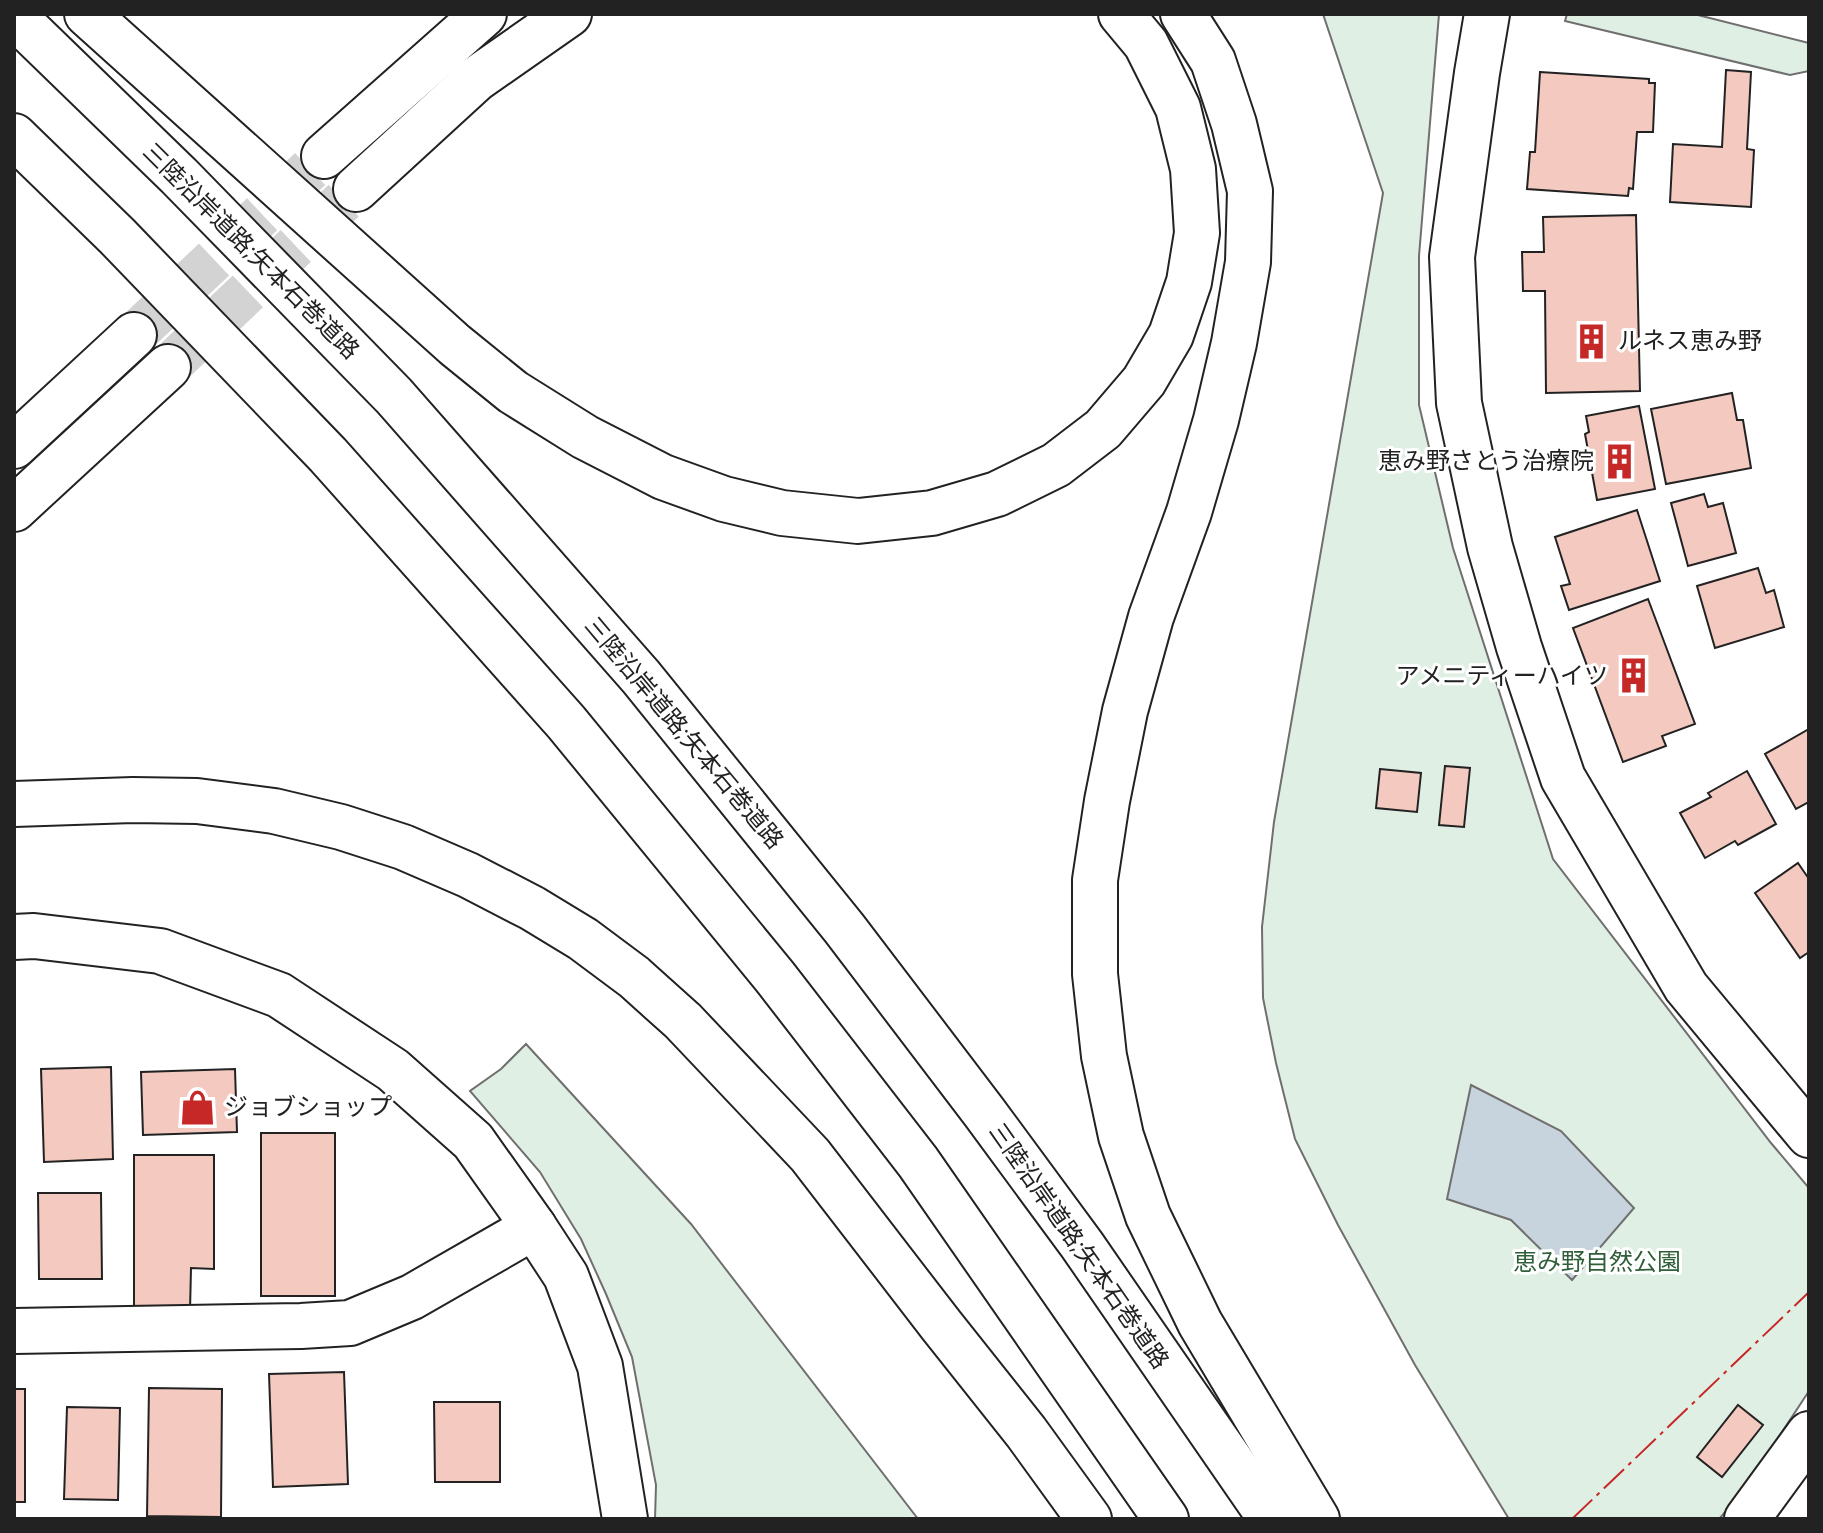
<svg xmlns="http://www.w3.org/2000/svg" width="1823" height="1533" font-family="'DM Sans','Noto Sans JP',sans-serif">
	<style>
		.green { fill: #e0efe3; stroke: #6f6f6f; stroke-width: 2 }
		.water { fill: #c7d3dd; stroke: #6f6f6f; stroke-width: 2 }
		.building { fill: #f3c9c0; stroke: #222; stroke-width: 2 }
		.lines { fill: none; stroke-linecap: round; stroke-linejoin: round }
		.highway-tunnel { stroke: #d3d3d3; stroke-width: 44; stroke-dasharray: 44 22; stroke-linecap: butt }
		.minor-casing { stroke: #222; stroke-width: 48 }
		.highway-casing { stroke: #222; stroke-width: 48 }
		.minor { stroke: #fff; stroke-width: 44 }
		.highway { stroke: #fff; stroke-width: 44 }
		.power { stroke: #c62828; stroke-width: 2; stroke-dasharray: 28 6 4 6; stroke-linecap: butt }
		.labels { text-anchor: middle; stroke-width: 6; stroke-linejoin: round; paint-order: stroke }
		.street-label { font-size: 24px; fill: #222; stroke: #fff }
		.poi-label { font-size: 24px; fill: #222; stroke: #fff; text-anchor: start }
		.park-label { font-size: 24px; fill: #2f5e38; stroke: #fff }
	</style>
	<rect width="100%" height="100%" fill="#fff"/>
	<!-- green -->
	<g class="green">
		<polygon points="1323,14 1439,14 1419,256 1419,405 1453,548 1553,859 1771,1143 1809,1188 1809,1391 1742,1493 1719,1519 1509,1519 1415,1365 1338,1225 1295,1139 1276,1063 1263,998 1262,927 1274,822 1383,193"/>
		<polygon points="1567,14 1694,14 1809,43 1809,71 1790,75 1565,21"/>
		<polygon points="526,1044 691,1224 918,1519 655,1519 656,1485 632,1357 606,1294 581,1239 540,1172 470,1091 501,1069"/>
	</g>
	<!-- water -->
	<polygon class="water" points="1471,1085 1561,1131 1634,1208 1572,1280 1511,1220 1447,1199"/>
	<!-- building -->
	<g class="building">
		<polygon points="1726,70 1751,72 1747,149 1754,150 1751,207 1670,202 1673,144 1722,147"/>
		<polygon points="1540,72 1649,79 1649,83 1655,83 1653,132 1637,132 1633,189 1629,188 1628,196 1527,189 1530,152 1535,152"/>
		<polygon points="1636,215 1640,391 1546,393 1545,291 1523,291 1522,252 1544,252 1543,217"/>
		<polygon points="1732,393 1737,420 1743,420 1751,468 1666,484 1651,409"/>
		<polygon points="1639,406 1655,489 1597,500 1585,434 1589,432 1586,416"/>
		<polygon points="1704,494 1708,507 1723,503 1736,553 1688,566 1671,503"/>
		<polygon points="1637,510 1660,581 1569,610 1561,586 1570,584 1555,537"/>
		<polygon points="1758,568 1766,593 1774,590 1784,627 1715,648 1697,586"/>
		<polygon points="1648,599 1695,724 1662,736 1666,746 1623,762 1573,628"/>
		<polygon points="1809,729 1809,802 1796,809 1765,754"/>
		<polygon points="1445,766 1470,768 1464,827 1439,825"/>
		<polygon points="1380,769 1421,773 1417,812 1376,808"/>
		<polygon points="1747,771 1776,824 1738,845 1735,841 1705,858 1680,813 1711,797 1708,793"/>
		<polygon points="1798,863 1809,879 1809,952 1800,958 1755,893"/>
		<polygon points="111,1067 113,1159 44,1162 41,1069"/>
		<polygon points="235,1069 237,1132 143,1135 141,1072"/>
		<rect x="261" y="1133" width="74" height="163"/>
		<polygon points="134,1155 214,1155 214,1269 191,1268 190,1311 134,1310"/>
		<polygon points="38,1193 101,1193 102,1279 39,1279"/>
		<polygon points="344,1372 348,1484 273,1487 269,1374"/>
		<polygon points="149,1388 222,1389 221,1517 147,1516"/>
		<rect x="14" y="1389" width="11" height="113"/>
		<polygon points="434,1402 500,1402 500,1482 435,1482"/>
		<polygon points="1738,1405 1763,1425 1722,1477 1697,1457"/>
		<polygon points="67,1407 120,1408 118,1500 64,1499"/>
	</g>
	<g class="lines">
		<!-- highway-tunnel -->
		<g class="highway-tunnel">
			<polyline points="134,335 324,156"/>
			<polyline points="168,367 356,189"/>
		</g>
		<defs>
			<g id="minor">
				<polyline points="1487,14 1477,73 1452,257 1459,403 1490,547 1519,647 1563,778 1686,987 1809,1135"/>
				<polyline points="14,937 34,936 160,951 279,995 393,1070 473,1141 534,1227 566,1276 600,1366 625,1519"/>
				<polyline points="14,1331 301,1326 350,1323 412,1297 534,1227"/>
				<polyline points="1747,1519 1809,1434"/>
			</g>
			<g id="highway">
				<polyline points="87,14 455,345 513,392 585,437 663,477 724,499 782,513 858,521 932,513 997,494 1056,465 1103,429 1144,381 1171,335 1189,282 1197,233 1193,169 1178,108 1146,44 1121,14"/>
				<polyline points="1183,14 1213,61 1234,124 1250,191 1248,262 1234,343 1216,420 1189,512 1151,617 1125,711 1107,801 1095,880 1095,974 1104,1056 1121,1136 1148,1216 1200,1323 1317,1519"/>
				<polyline points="14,16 179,176 394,396 641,677 844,928 984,1112 1082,1245 1271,1519"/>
				<polyline points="14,136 117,236 328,455 566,722 775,977 918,1162 1166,1519"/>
				<polyline points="324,156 484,14"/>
				<polyline points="356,189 476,79 569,14"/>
				<polyline points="14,446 134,335"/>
				<polyline points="14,509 168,367"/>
				<polyline points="14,804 133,800 197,801 274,811 341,827 403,847 468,875 532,908 583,939 634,977 683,1021 810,1155 941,1325 1026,1432 1089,1519"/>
			</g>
		</defs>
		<!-- minor casing -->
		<use href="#minor" class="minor-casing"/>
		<!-- highway casing -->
		<use href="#highway" class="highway-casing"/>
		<!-- minor -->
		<use href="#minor" class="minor"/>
		<!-- highway -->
		<use href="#highway" class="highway"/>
		<!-- power -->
		<polyline class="power" points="1572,1519 1809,1292"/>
	</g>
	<!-- icons -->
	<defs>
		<symbol id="building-bare" viewBox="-9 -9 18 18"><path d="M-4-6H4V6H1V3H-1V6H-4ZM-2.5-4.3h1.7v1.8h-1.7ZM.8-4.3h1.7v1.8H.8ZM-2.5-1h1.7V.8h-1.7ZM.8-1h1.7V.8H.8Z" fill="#c62828" stroke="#fff" stroke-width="2.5" paint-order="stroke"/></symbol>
		<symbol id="shop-bare" viewBox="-9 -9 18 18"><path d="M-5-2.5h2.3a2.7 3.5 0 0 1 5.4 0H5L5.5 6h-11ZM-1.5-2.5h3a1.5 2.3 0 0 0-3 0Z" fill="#c62828" stroke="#fff" stroke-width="2.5" paint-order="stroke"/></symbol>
	</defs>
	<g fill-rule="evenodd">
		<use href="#building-bare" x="1566" y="316" width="51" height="51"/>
		<use href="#building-bare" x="1594" y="436" width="51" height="51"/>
		<use href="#building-bare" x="1608" y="650" width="51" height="51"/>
		<use href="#shop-bare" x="172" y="1082" width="51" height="51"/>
	</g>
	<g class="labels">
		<!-- street labels -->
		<g class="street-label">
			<text transform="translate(251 251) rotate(45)" y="8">三陸沿岸道路;矢本石巻道路</text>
			<text transform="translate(684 733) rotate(50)" y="8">三陸沿岸道路;矢本石巻道路</text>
			<text transform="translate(1079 1246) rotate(55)" y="8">三陸沿岸道路;矢本石巻道路</text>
		</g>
		<!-- poi labels -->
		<g class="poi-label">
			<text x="1618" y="349">ルネス恵み野</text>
			<text x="1594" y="469" text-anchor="end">恵み野さとう治療院</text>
			<text x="1608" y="684" text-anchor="end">アメニティーハイツ</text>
			<text x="224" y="1115">ジョブショップ</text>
		</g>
		<!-- park labels -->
		<g class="park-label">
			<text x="1597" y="1270">恵み野自然公園</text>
		</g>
	</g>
	<!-- border -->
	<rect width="1823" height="1533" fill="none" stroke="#222222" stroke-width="32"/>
</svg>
